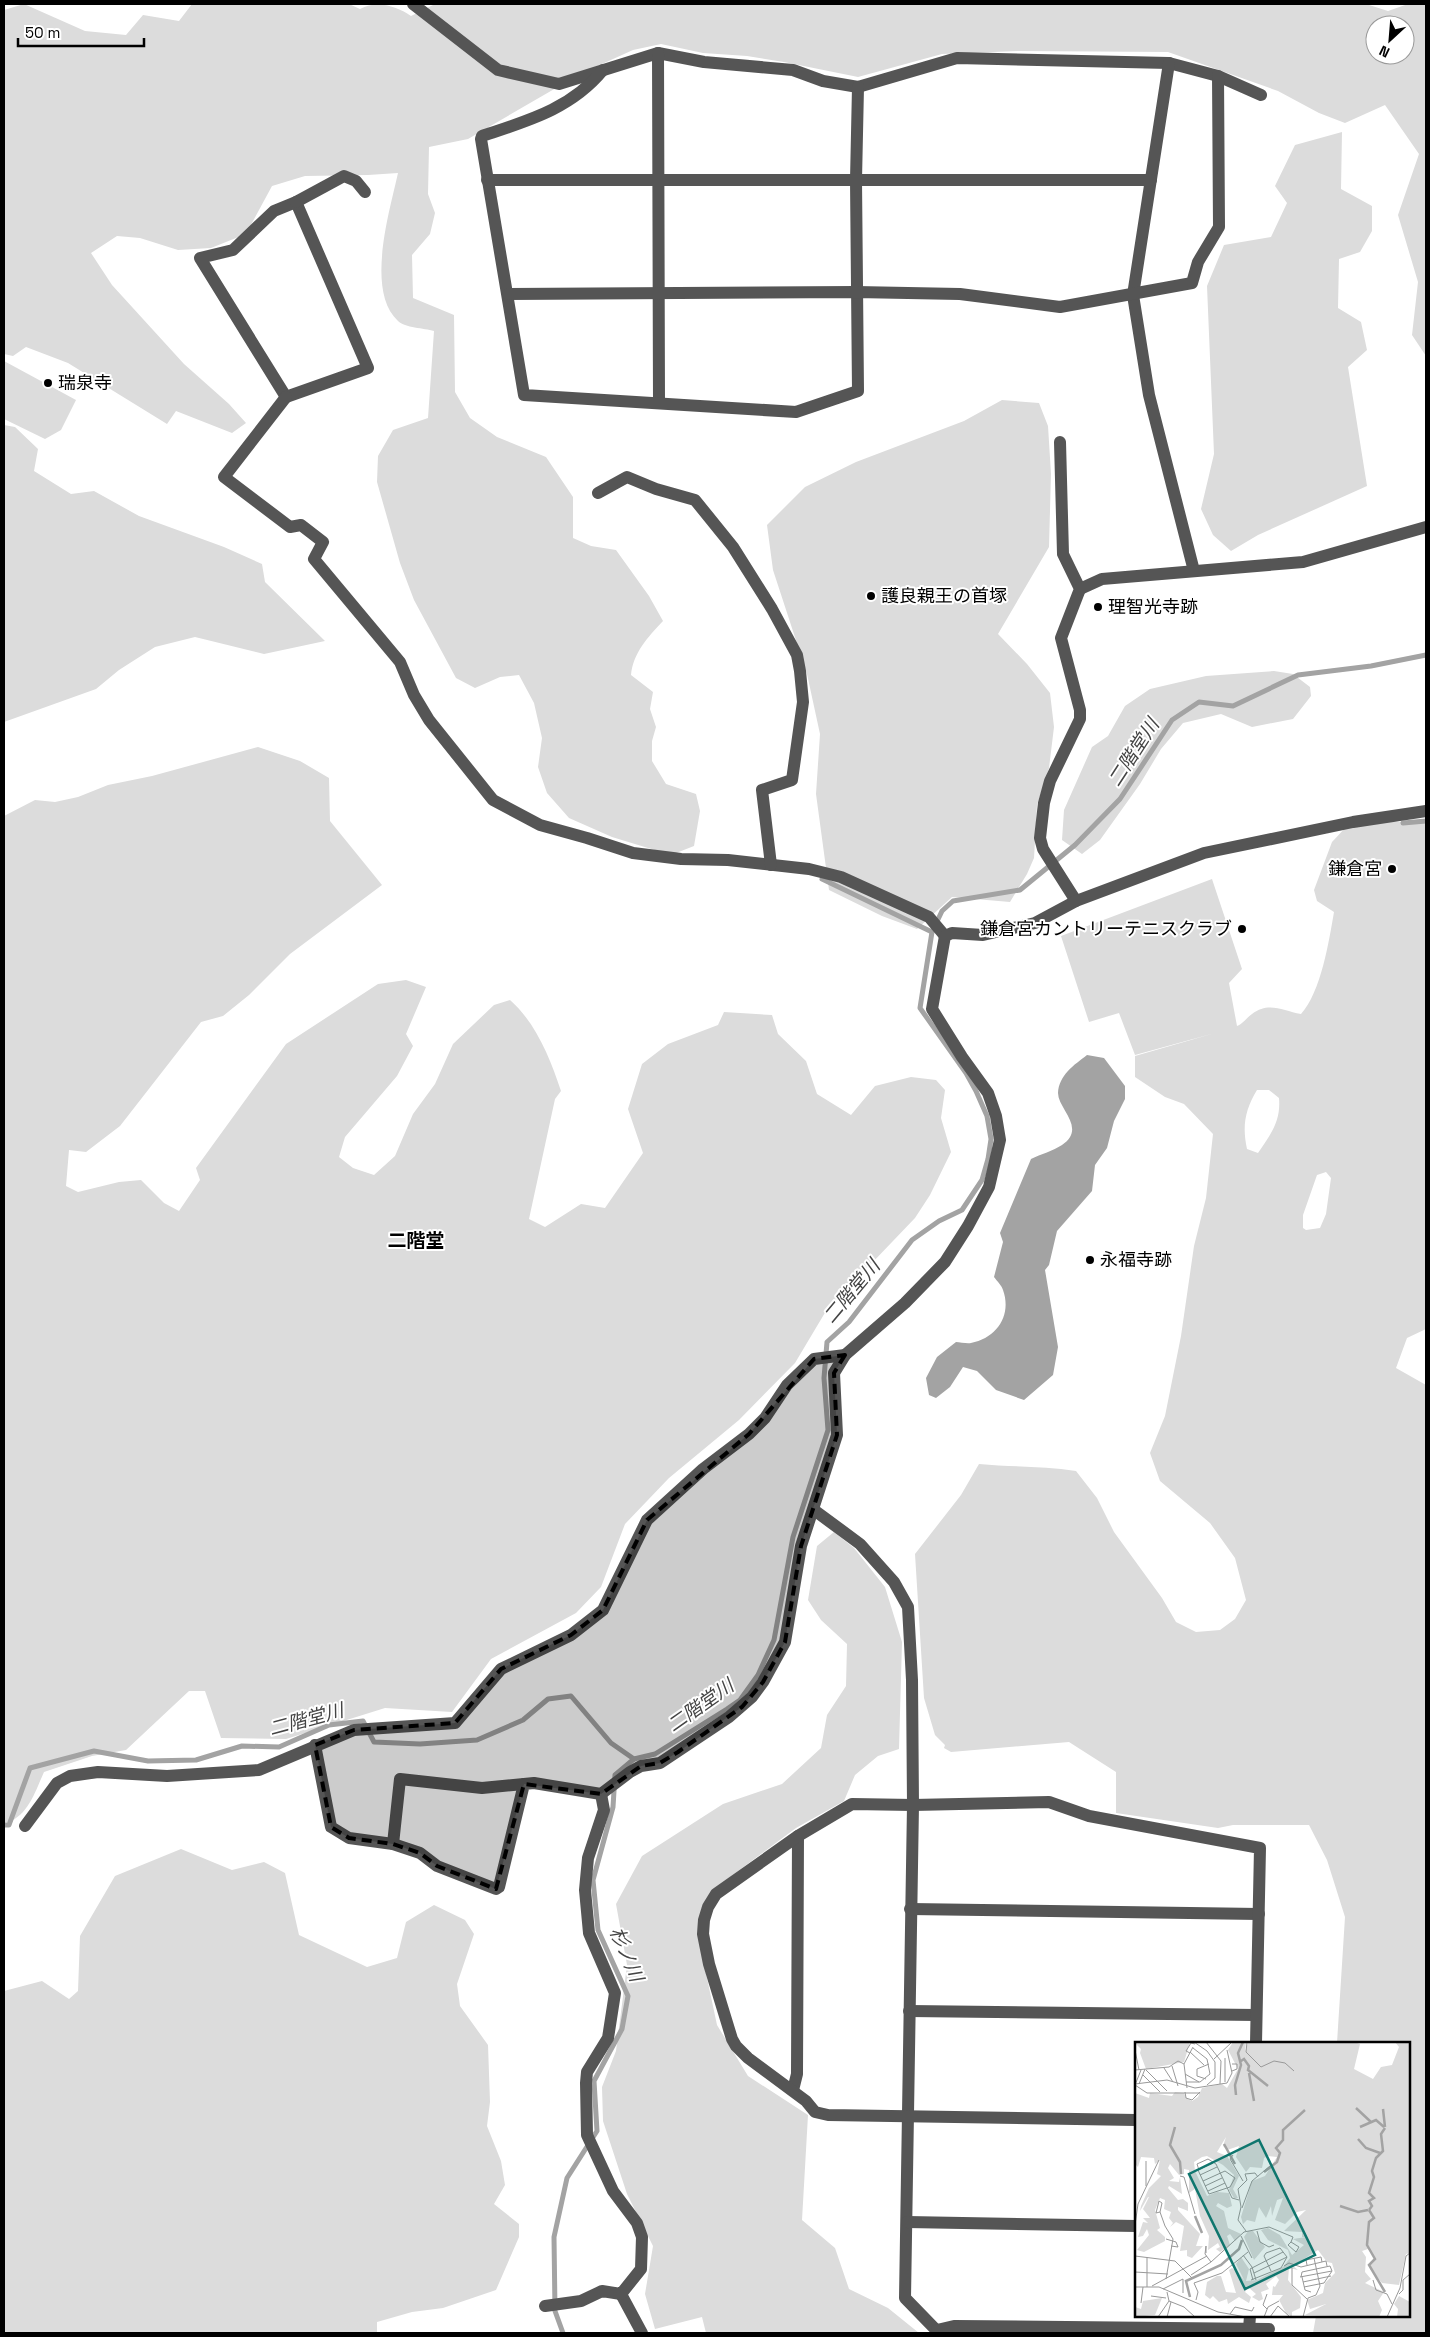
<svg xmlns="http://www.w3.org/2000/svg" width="1430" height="2337" font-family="'Space Grotesk','Noto Sans JP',sans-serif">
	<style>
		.green { fill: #dcdcdc; fill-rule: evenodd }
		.water { fill: #a3a3a3 }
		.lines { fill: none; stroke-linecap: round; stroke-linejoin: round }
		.stream { stroke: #a3a3a3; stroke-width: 5 }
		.minor { stroke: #555; stroke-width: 12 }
		.marked { fill: #000; fill-opacity: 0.2; stroke: #000; stroke-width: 4; stroke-dasharray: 10 6; stroke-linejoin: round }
		.poi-dot { fill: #000; stroke: #fff; stroke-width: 2 }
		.labels { text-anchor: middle; stroke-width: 4; stroke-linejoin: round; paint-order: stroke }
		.poi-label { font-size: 18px; fill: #000; stroke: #fff; text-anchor: start }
		.water-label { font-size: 19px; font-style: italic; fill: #444; stroke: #fff }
		.neighbourhood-label { font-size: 19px; font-weight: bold; fill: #000; stroke: #fff }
		.inset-river { fill: none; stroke: #a3a3a3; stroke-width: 2.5 }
		.inset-road { fill: none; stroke: #999; stroke-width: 1 }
		.view { fill: #0f766e; fill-opacity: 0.15; stroke: #0f766e; stroke-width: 2.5 }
		.inset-edge { fill: none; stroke: #000; stroke-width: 2.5 }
	</style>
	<rect width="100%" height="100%" fill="#fff"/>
	<!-- green -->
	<g class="green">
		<path d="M 24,4 L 85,31 L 126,35 L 143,15 L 179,21 L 192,4 L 349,4 L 360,9 C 377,0 396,6 411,16 L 435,4 L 1366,4 L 1388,11 L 1408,4 L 1426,4 L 1426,356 L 1412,335 L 1418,282 L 1398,215 L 1419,154 L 1385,105 L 1345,123 L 1319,113 L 1278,91 L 1168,52 L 1018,51 L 942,54 L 858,77 L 784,62 L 747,56 L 703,53 L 661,44 L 633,50 L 582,73 L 468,139 L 429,147 L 428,194 L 435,213 L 430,234 L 412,255 L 413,298 L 454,315 L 455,392 L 470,418 L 497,437 L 546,457 L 573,497 L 573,538 L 591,546 L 616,550 L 649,596 L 663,621 C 648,637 633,653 631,675 L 653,692 L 650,709 L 656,727 L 652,741 L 652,761 L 666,784 L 696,794 L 700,811 L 694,846 L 671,855 L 612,837 L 569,818 L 547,793 L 538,767 L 542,738 L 534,703 L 519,675 L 500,677 L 475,688 L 456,678 L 414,600 L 400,563 L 377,482 L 378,456 L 393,430 L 428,418 L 434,331 C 424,328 405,328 398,321 C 365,291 390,210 398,173 L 368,175 L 305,176 L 272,186 L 246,234 L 211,248 L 178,250 L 140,238 L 117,236 L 91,253 L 112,285 L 184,364 L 229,404 L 246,423 L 232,433 L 176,411 L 167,424 L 68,363 L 26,347 L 13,356 L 4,354 L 4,10 ZM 1375,25 L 1405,25 L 1405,55 L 1375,55 Z"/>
		<polygon points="1342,132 1341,189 1372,206 1372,231 1360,252 1339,259 1338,308 1361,322 1367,350 1348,367 1367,486 1258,535 1231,551 1213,535 1201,509 1214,454 1207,286 1224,245 1271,237 1287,203 1275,186 1295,145"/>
		<polygon points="4,361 76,400 61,430 45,439 4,419"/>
		<polygon points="1002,400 1039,403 1048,426 1051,474 1049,547 998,634 1027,664 1050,693 1054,727 1049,768 1037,805 1034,858 1027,874 1010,902 952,897 917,929 882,916 829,890 816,794 820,734 807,674 773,570 767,525 805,487 856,462 964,421"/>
		<polygon points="4,425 15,427 38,449 34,471 71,494 94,491 139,516 224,547 262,564 265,582 325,641 264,654 195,637 155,647 119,670 96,689 4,722"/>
		<polygon points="1274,671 1293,674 1310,687 1311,696 1293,719 1252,727 1221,714 1183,723 1161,749 1140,784 1100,840 1082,854 1062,840 1064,810 1092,747 1108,736 1125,706 1150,689 1206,676"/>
		<path d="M 258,747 L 300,761 L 329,778 L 330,821 L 382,885 L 290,954 L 249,995 L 223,1016 L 201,1022 L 120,1126 L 86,1152 L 69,1150 L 66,1186 L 78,1192 L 119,1182 L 141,1180 L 164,1203 L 179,1211 L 200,1180 L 196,1168 L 286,1044 L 378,984 L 406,980 L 426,987 L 406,1034 L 413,1046 L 397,1076 L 345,1137 L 339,1157 L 353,1168 L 374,1175 L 395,1156 L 413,1114 L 435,1084 L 453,1044 L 494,1005 L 510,1000 C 536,1023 550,1058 561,1091 L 555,1099 L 529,1219 L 545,1227 L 581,1204 L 605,1208 L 643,1153 L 628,1109 L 642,1064 L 668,1044 L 718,1025 L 724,1012 L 772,1015 L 778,1034 L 806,1061 L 817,1094 L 851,1115 L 875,1086 L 911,1077 L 936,1080 L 945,1090 L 941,1118 L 951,1152 L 930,1195 L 915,1218 L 826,1311 L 795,1363 L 739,1420 L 669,1478 L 625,1524 L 601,1587 L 576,1613 L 491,1659 L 452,1712 L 385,1708 L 286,1739 L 221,1738 L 205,1691 L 189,1691 L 126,1750 L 92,1756 L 44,1772 C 35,1792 27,1819 4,1823 L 4,816 L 35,800 L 55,802 L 78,797 L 108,785 L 152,776 Z"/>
		<path d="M 1390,821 L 1417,824 L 1426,821 L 1426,1329 L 1407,1338 L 1396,1368 L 1426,1385 L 1426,2333 L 1313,2333 L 1316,2316 L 1409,2316 L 1409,2043 L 1337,2043 L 1345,1917 L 1327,1860 L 1309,1825 L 1233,1825 L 1218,1828 L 1116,1813 L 1116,1772 L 1069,1742 L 951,1752 L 944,1748 L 945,1745 L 935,1735 L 924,1698 L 915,1554 L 961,1495 L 979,1464 C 1011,1467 1044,1466 1076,1471 L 1097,1498 L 1114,1532 L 1162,1598 L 1176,1622 L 1196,1632 L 1220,1630 L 1235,1619 L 1246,1600 L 1235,1558 L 1210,1523 L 1160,1481 L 1150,1453 L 1165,1416 L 1181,1336 L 1194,1246 L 1206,1198 L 1213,1134 L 1184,1104 L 1165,1097 L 1135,1077 L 1135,1056 L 1215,1033 L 1135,1055 L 1119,1013 L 1089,1022 L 1061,936 L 1212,879 L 1242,969 L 1229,983 L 1237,1026 C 1243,1024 1246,1018 1252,1014 C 1269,1001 1283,1011 1301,1014 C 1321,992 1329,941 1334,912 L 1317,901 L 1314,890 L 1332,842 L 1347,826 ZM 1257,1090 L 1269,1090 L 1279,1098 C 1281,1121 1271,1134 1258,1153 L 1247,1149 C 1242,1126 1245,1110 1257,1090 ZM 1326,1172 L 1331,1178 L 1326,1214 L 1320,1228 L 1306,1230 L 1303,1228 L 1303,1215 L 1317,1175 Z"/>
		<polygon points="834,1532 854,1548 885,1587 902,1642 899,1749 878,1756 855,1775 844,1801 796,1828 730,1877 705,1912 704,1964 717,2025 748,2076 808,2115 802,2220 835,2248 849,2289 888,2308 919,2333 706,2333 702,2317 655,2329 645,2294 653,2246 627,2194 603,2121 602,2087 616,2051 627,1965 616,1904 642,1856 723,1804 782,1784 821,1748 827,1715 846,1686 847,1644 821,1620 808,1600 817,1546"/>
		<polygon points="181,1849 232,1870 264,1862 285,1873 299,1935 367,1967 397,1958 406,1922 434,1905 465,1920 474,1934 457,1984 460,2006 488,2045 490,2102 487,2126 501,2161 505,2185 494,2204 519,2224 519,2237 496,2290 443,2308 412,2312 377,2322 377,2333 4,2333 4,1991 42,1981 69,1999 78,1991 80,1936 115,1876"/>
	</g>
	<!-- water -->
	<path class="water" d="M 1087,1055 L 1104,1058 L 1125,1086 L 1125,1099 L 1114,1121 L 1107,1148 L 1095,1165 L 1092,1191 L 1057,1231 L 1049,1265 L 1045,1270 L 1058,1347 L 1053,1375 L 1024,1400 L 996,1390 L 977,1371 L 963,1367 L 950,1387 L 936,1398 L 929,1395 L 926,1378 L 937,1357 L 956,1342 C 960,1342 967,1344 971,1343 C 997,1338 1012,1315 1003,1290 C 1002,1286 997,1281 994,1277 L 1003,1242 L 1000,1233 L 1031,1159 C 1041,1154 1053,1151 1062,1145 C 1087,1128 1058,1109 1058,1093 C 1059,1075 1074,1065 1087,1055 Z"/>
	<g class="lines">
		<!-- stream -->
		<g class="stream">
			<polyline points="1403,823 1426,821"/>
			<polyline points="822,879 932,932"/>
			<polyline points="4,1825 9,1825 30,1768 94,1751 148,1761 196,1760 242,1746 279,1747 329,1725 363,1721 374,1742 420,1744 477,1740 523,1720 548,1699 571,1696 611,1743 634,1759"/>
			<polyline points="563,2333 555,2311 554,2237 567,2178 597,2131 594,2081 622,2029 628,1996 598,1930 593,1880 613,1807 615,1775 634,1759 655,1754 727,1709 740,1700 758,1675 774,1640 793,1537 828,1430 824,1378 827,1342 849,1322 912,1240 939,1221 962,1210 982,1180 988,1159 991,1139 987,1116 976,1091 966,1073 920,1008 932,932 942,911 953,901 1020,890 1075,845 1120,799 1172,720 1199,702 1233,706 1298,675 1371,666 1426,655"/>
		</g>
		<!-- minor -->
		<g class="minor">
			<polyline points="413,4 498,70 559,84 658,53 704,62 793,70 823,81 858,87 957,58 1169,63 1218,76 1261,95"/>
			<polyline points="658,53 659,403"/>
			<polyline points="1169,63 1133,295 1149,395 1194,571"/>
			<path d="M 603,70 C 571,109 527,121 482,136 L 481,139 L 524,395 L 796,412 L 858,391 L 856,180 L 858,87"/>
			<polyline points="487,180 1151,180"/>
			<polygon points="296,202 368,368 286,397 200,258 233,250 274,211"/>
			<polyline points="296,202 344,176 356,181 365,192"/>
			<polyline points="508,294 856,292 960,294 1060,307 1192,283 1198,262 1219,227 1218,76"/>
			<polyline points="286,397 224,477 290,527 301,525 323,542 314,559 400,662 414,695 429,720 493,800 540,825 587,838 633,853 681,859 728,860 809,869 841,877 929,917 945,936"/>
			<polyline points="1060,442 1063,554 1080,589 1061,638 1080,710 1080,719 1050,781 1044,803 1040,838 1043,849 1076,901"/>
			<polyline points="598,493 627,477 656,489 695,500 733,547 772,609 797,655 800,671 803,702 792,780 762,790 771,865"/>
			<polyline points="1080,589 1102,579 1303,562 1426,527"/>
			<polyline points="814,1510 860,1544 894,1582 908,1607 912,1680 913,1805 905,2298 939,2333"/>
			<polyline points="315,1745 331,1827 349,1838 393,1844 420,1853 437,1866 496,1889 499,1887 524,1784 534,1783 601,1794 630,1772 641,1766 660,1763 729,1717 752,1697 763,1682 785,1642 801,1546 837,1435 834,1373 845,1355 905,1303 945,1262 968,1226 989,1187 1000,1140 996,1116 988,1093 962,1057 932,1009 945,936 952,933 983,935 1035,923 1076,901 1204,853 1353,822 1426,811"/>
			<polyline points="25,1826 57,1783 70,1776 98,1772 167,1776 259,1770 354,1730 455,1723 501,1669 571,1635 603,1610 647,1520 703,1469 749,1434 765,1418 787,1385 814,1359 845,1355"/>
			<polyline points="393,1844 400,1779 482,1788 524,1784"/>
			<polyline points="910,1909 1259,1914"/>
			<polyline points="909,2011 1256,2015"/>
			<polyline points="793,2090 797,2074 798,1836"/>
			<polyline points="1136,2120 828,2115 815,2112 806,2101 748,2058 736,2046 732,2039 709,1964 703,1934 704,1920 708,1907 716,1894 798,1836 852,1804 913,1805 1049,1802 1089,1816 1260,1848 1256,2043"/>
			<polyline points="907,2222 1136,2226"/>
			<polyline points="621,2294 642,2333"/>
			<polyline points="545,2306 581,2301 602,2291 621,2294 641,2269 642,2237 637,2223 613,2191 587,2135 586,2083 587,2072 608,2038 615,1993 589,1933 585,1890 588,1858 604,1810 601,1794"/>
			<polyline points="1249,2329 1250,2316"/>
			<polyline points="937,2330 954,2326 1269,2329"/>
		</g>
	</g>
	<!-- marked area -->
	<path class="marked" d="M 845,1355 L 834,1373 L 837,1435 L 801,1546 L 785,1642 L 763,1682 L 742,1707 L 678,1752 L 660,1763 L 641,1766 L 601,1794 L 524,1784 L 496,1889 L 437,1866 L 420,1853 L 393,1844 L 349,1838 L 331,1827 L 315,1745 L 354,1730 L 455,1723 L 501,1669 L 571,1635 L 603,1610 L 647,1520 L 749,1434 L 814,1359 Z"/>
	<!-- markers -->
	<g class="poi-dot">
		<circle cx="48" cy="383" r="5"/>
		<circle cx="871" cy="596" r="5"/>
		<circle cx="1098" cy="607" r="5"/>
		<circle cx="1392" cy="869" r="5"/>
		<circle cx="1242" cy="929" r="5"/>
		<circle cx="1090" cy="1260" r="5"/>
	</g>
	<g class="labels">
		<!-- poi labels -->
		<g class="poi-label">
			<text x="58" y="389">瑞泉寺</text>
			<text x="881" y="602">護良親王の首塚</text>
			<text x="1108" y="613">理智光寺跡</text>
			<text x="1382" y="875" text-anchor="end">鎌倉宮</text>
			<text x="1232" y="935" text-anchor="end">鎌倉宮カントリーテニスクラブ</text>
			<text x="1100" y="1266">永福寺跡</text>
		</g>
		<!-- water labels -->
		<g class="water-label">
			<text transform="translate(1133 752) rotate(-57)" y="7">二階堂川</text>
			<text transform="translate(851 1291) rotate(-50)" y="7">二階堂川</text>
			<text transform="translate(700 1705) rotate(-35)" y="7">二階堂川</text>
			<text transform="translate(306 1719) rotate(-15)" y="7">二階堂川</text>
			<text transform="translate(627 1954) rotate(67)" y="7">杉ノ川</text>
		</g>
		<!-- neighbourhood labels -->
		<g class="neighbourhood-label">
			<text x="416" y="1247">二階堂</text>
		</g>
	</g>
	<!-- overview -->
	<g transform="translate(1135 2042)">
		<rect width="275" height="275" fill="#fff"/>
		<path d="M 55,0 L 49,20 L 11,27 L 5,11 L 6,7 L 0,1 ZM 98,0 L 111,0 L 110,10 L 113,0 L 219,0 L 225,2 L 219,27 L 238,37 L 246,25 L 257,23 L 264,5 L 260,0 L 275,0 L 275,211 L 271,212 L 264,243 L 247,241 L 235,227 L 234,222 L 240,217 L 237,211 L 233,207 L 227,209 L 231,215 L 230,230 L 236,237 L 230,241 L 249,250 L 243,259 L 247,268 L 244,275 L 170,273 L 191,262 L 175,267 L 172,258 L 188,251 L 190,241 L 200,231 L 197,221 L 192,220 L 183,208 L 158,224 L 163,228 L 154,226 L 153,238 L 166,255 L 165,266 L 157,270 L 157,275 L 151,271 L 144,258 L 148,253 L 137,253 L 138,244 L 140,245 L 144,238 L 141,234 L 131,242 L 134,247 L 126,250 L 128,257 L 124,259 L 117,255 L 121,252 L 113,245 L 110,250 L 116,255 L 114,261 L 104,255 L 93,262 L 92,257 L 84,260 L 78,254 L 75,257 L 70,253 L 72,240 L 82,234 L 86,234 L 91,250 L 101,251 L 94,228 L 97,226 L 103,230 L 110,240 L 101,222 L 106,215 L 114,227 L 111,239 L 122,238 L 148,225 L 155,216 L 153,208 L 133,198 L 126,188 L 133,186 L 145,193 L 157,213 L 169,203 L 158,197 L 171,195 L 167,195 L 167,190 L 149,189 L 171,168 L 162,170 L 150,182 L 140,178 L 148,156 L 142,158 L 137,174 L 136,164 L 131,176 L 124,165 L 120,180 L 112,178 L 108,182 L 106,175 L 117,139 L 130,134 L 142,115 L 133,114 L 129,116 L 127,126 L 115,125 L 111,130 L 101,115 L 104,104 L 92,108 L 88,104 L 91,95 L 82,110 L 92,114 L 104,134 L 98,147 L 103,156 L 99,156 L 94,148 L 99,133 L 88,123 L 72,114 L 67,115 L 59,120 L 60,129 L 72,154 L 82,150 L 94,151 L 97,164 L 92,166 L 83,161 L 81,164 L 89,169 L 93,186 L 106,192 L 100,199 L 95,192 L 92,194 L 95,203 L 85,210 L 81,207 L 85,205 L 83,201 L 73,208 L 74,194 L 65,174 L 60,147 L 54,151 L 54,128 L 49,127 L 49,132 L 44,133 L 35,122 L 33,126 L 39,136 L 34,139 L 44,140 L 45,135 L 47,152 L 34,144 L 33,146 L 43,158 L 48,157 L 53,161 L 53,169 L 43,165 L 43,168 L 65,192 L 61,204 L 68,204 L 57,216 L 52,214 L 52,208 L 45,209 L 49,184 L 41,180 L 35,185 L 38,181 L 34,176 L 36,170 L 29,167 L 30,158 L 25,156 L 20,168 L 25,186 L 22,188 L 30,195 L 30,199 L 9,210 L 2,208 L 14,193 L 12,187 L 8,194 L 3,195 L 8,180 L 13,181 L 8,176 L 15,176 L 8,167 L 14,155 L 19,157 L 13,155 L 5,169 L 6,164 L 14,146 L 26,134 L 22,132 L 25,118 L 20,122 L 19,116 L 6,115 L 3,125 L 0,122 L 0,51 L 14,56 L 15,51 L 37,54 L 40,50 L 49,51 L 51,56 L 57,59 L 63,55 L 67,46 L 87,42 L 92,46 L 103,27 L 93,8 ZM 113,189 L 118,189 L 130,205 L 119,218 L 109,195 ZM 264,254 L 275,260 L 275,275 L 262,275 L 263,267 L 259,262 ZM 27,256 L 20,273 L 0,275 L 0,265 L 6,267 L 8,259 Z" fill="#dcdcdc"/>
		<path class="inset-river" d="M 106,19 L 109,17 L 114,24 L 113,28 L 133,44M 114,31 L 119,59M 101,53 L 100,43 L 106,23 L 103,11 L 108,0M 221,66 L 236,80M 248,67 L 250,85M 40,85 L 35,103 L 45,120 L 46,132M 225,85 L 241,78 L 249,85M 223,97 L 231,106 L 245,111M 89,102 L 100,122M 129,130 L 142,120 L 145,111 L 141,106 L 148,98 L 148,88 L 170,68M 205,164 L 223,170 L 233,168M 234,168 L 239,176 L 234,180 L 232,203 L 240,217 L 234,223 L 250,250M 234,168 L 237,164 L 234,159 L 239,156 L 234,151 L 239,135 L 237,129 L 241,116 L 248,109 L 246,92 L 250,86M 60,174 L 67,191M 55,255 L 51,239 L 86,223 L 104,207 L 107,198"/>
		<path class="inset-road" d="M 59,0 L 72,9 L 80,20 L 80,36 L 72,43M 71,0 L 86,19 L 85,42M 112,0 L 111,10 L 126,25 L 139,19 L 150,21 L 159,29M 0,8 L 4,28M 55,10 L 69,23M 55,11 L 51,9 L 56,1 L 60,2M 90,16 L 90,40M 79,17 L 97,0M 97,22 L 102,22 L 102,27 L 97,29M 37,24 L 43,44M 29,26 L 38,40M 0,28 L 34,25 L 43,19 L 49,22M 6,28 L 0,43 L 12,51 L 65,51M 11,28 L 32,49M 50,32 L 64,40M 8,33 L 25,50M 71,37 L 62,34 L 62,27 L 74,22M 51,40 L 65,40 L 75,32 L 72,17 L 58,6M 0,42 L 32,38 L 60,46 L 92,41 L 97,31 L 92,8M 4,42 L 10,27M 52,46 L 49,22 L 58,5M 50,50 L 51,56 L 57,58 L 65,50M 98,113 L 95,117 L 108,139M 63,128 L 74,152 L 95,145 L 100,136 L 90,129 L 68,139M 63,128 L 78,121M 64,128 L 62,122 L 73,117 L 81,122 L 97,156 L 104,158M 65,133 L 82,125M 45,134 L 49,135 L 60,172M 11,144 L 11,119M 70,144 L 87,136M 73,149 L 90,141M 107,166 L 117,139 L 135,124M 25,170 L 21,171 L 24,159 L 27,161 L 25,170 L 30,184 L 38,197 L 31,237M 0,183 L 3,162 L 24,118M 111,189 L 103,178 L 106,165 L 103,147 L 112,138 L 110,132 L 120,131 L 123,135M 122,189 L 125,200 L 134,205 L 139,203M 106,194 L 117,216M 31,197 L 41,200 L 43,205 L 36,204M 156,200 L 164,205 L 161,210 L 153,203 ZM 71,211 L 71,204 L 70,212 L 76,220 L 109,190 L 134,185 L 158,195 L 156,200M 108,213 L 117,225 L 121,238M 0,214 L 40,219 L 57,236M 172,223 L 171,218 L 186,215 L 187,220M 149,224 L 154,221 L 166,225 L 191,219 L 192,224M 157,226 L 157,243 L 172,257M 136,229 L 129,214 L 131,211 L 145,206 L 152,215M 0,230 L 33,232M 119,231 L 152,215M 56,233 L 76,220M 165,235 L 197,229M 166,235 L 167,230 L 195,224 L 197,229 L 189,241 L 169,245M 167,235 L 170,248 L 176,250M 116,238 L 146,226 L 152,215M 118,238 L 115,227 L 148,210M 238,238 L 241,248 L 252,252 L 257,262M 168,240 L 196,234M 17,244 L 72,214M 0,245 L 24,245 L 83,270 L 111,275M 12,245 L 12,215M 28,247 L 48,237 L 48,251M 32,250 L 34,259 L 49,265 L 60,275M 132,252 L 128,263 L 132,267M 264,252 L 268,248 L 268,238 L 275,232M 16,254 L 31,256M 61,258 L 63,250 L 59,241 L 87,231 L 113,210M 6,261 L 8,245M 95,272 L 100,265 L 117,269 L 119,265M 23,275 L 34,259M 32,275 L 36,260M 129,275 L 133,265 L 144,259M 135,275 L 143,264 L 155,275M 168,275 L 173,256 L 181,253 L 185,244 L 179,216M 252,275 L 265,246 L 271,214 L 275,211"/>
		<path class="view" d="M 124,98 L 180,213 L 110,247 L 54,132 Z"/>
		<rect width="275" height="275" class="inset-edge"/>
	</g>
	<!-- border -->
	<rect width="1430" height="2337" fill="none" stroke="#000000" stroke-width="10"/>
	<!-- north arrow -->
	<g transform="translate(1390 40) rotate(206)"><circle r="24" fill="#ffffff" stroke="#999999"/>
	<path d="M0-4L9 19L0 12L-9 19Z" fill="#000000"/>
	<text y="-8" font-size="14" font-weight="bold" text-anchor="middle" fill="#000000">N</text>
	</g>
	<!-- scale -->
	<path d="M18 38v8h126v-8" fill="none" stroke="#000000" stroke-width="2.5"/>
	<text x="25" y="38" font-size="15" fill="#000000" stroke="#ffffff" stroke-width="4" paint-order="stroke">50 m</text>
</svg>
